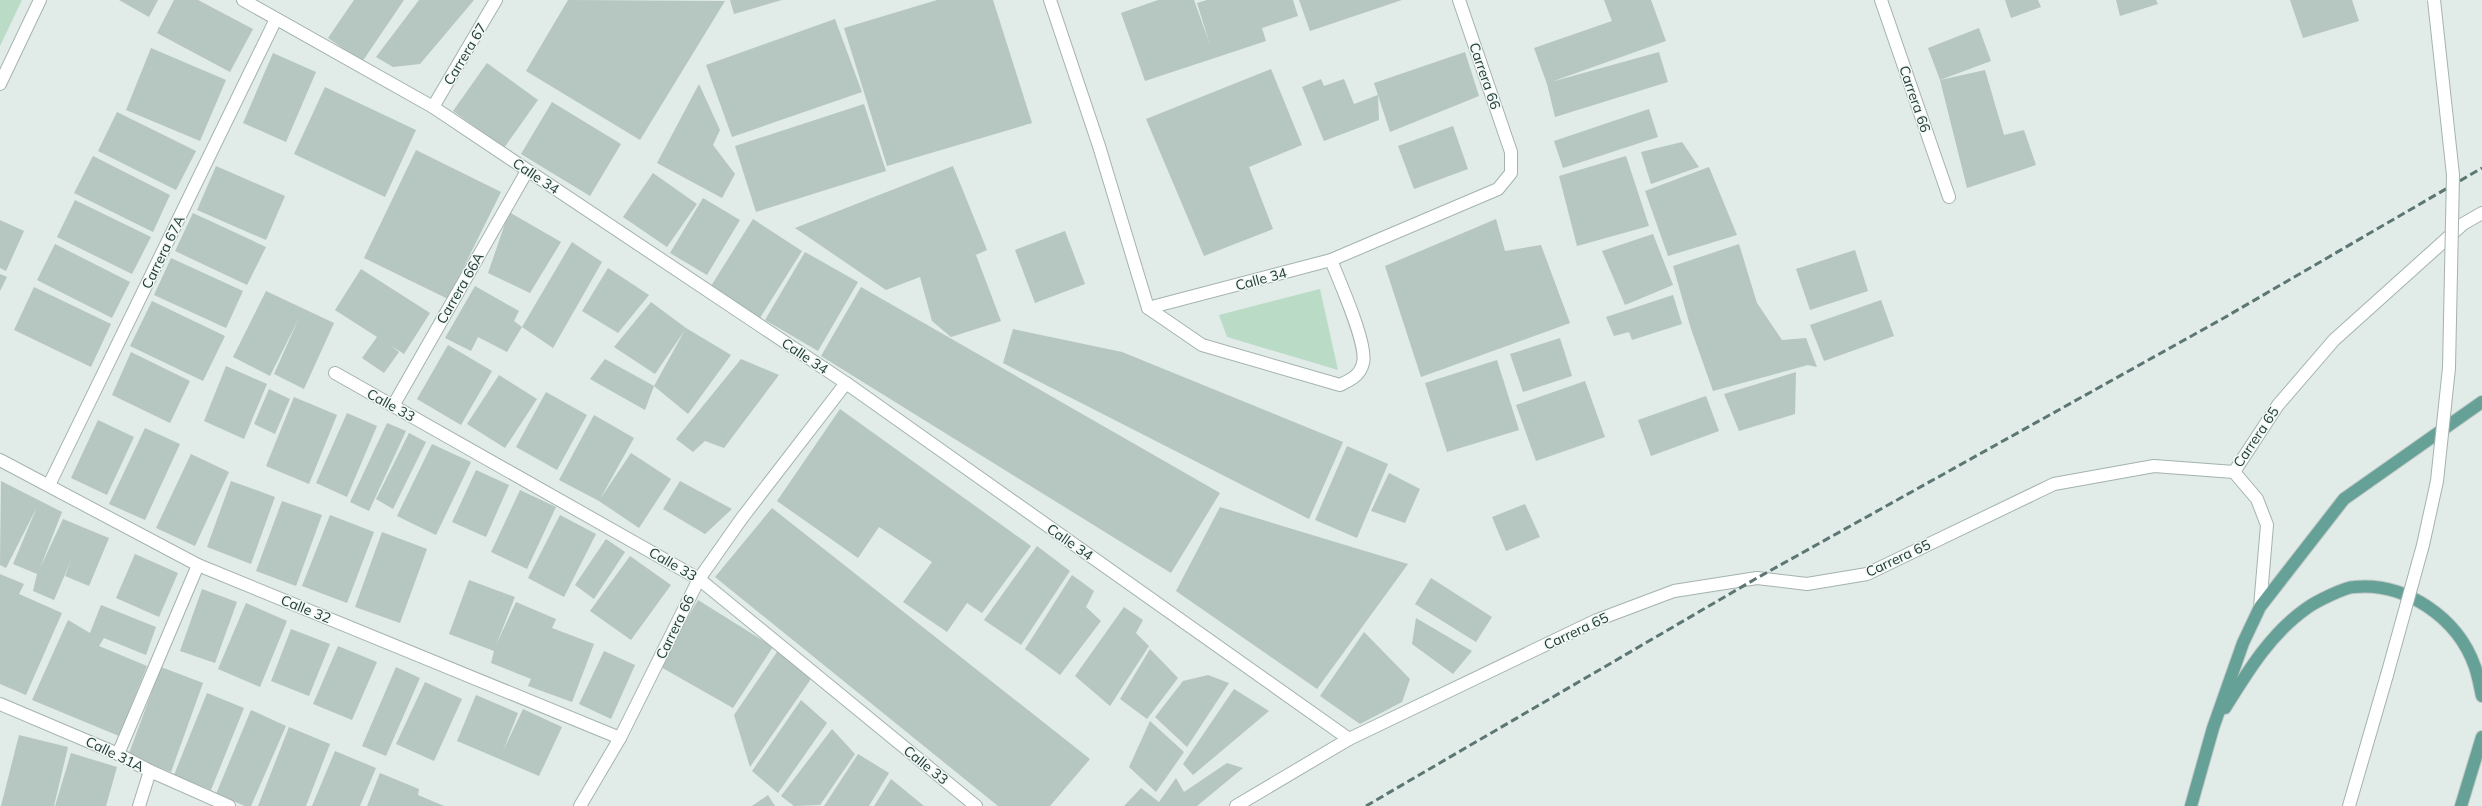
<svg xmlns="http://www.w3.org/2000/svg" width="2482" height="806" font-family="Mulish,sans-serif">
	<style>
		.green { fill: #badcc6 }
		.building { fill: #b6c6c1 }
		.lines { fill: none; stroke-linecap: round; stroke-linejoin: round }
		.minor-casing { stroke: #a4b3af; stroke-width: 14 }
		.tertiary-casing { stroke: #a4b3af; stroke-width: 14 }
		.primary-casing { stroke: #c1c8c7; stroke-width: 14 }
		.minor { stroke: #fff; stroke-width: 12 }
		.tertiary { stroke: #fff; stroke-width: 12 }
		.primary { stroke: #66a197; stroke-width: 12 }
		.rail { stroke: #5c7773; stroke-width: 3; stroke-dasharray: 8 4; stroke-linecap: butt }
		.tertiary-bridge-casing { stroke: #a4b3af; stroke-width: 14; stroke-linecap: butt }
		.tertiary-bridge { stroke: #fff; stroke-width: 12 }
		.labels { text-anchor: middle; stroke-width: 3; stroke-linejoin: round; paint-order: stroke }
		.street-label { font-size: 14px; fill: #213c37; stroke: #f1f8f5 }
	</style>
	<rect width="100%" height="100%" fill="#e1ebe8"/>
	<!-- green -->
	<g class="green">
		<polygon points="0,0 22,0 0,46"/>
		<polygon points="1320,289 1338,370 1227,337 1219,315"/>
	</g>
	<!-- building -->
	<g class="building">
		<polygon points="119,0 158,0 149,17"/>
		<polygon points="174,0 198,0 253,29 230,72 157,33"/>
		<polygon points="354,0 404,0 362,62 328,38"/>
		<polygon points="419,0 474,0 420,64 393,67 376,57"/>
		<polygon points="568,0 725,1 640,140 526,71"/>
		<polygon points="730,0 782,0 734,14"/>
		<polygon points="937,0 993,0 1032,123 887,166 844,28"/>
		<polygon points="1158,0 1194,0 1210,45 1197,3 1207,0 1293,0 1298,16 1262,28 1266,41 1145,81 1121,13"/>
		<polygon points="1299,0 1402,0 1310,31"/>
		<polygon points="1604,0 1651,0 1666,41 1551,82 1659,52 1668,82 1555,117 1547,84 1534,48 1612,21"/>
		<polygon points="2005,0 2038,0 2041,7 2011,18"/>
		<polygon points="2116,0 2156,0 2158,4 2120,16"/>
		<polygon points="2290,0 2352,0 2359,21 2303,38"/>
		<polygon points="835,19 862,92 732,137 706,65"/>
		<polygon points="1979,28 1991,61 1940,80 1928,48"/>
		<polygon points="151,48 226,80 200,141 126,110"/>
		<polygon points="1465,52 1479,96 1390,132 1374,83"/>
		<polygon points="273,53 316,72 286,142 243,123"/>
		<polygon points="487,63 538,100 504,148 453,111"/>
		<polygon points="1271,69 1302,145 1249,167 1273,229 1204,256 1146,119"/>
		<polygon points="1985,70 2004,135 2024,130 2036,165 1967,188 1940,80"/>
		<polygon points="1321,79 1324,86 1344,79 1354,104 1378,95 1379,120 1324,141 1302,87"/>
		<polygon points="699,84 720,130 713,145 735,174 722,198 657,163"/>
		<polygon points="325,87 416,130 385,197 294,154"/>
		<polygon points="552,102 621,144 590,196 521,154"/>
		<polygon points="864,104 886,171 756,212 735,146"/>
		<polygon points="1649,109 1658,137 1563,168 1554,141"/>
		<polygon points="117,112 196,151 176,190 98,151"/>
		<polygon points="1453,126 1468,169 1414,189 1398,146"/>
		<polygon points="1682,142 1699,167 1651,184 1641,152"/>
		<polygon points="416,150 501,192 448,299 364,258"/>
		<polygon points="93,156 170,195 153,232 74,193"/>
		<polygon points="1626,156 1649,226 1577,246 1559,176"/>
		<polygon points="216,166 285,196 266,240 197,210"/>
		<polygon points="953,166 987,250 971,257 976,255 1001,321 951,337 932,321 920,277 886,290 795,228"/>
		<polygon points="1709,167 1737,235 1668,256 1645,191"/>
		<polygon points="653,173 697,204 667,247 623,217"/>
		<polygon points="703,198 740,220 707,275 670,253"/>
		<polygon points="75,200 151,237 132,274 57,237"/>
		<polygon points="509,212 561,242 530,293 488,273"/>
		<polygon points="193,213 266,247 247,285 175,251"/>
		<polygon points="753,219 802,251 760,318 711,286"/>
		<polygon points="1496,219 1505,251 1541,245 1570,323 1421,377 1385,266"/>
		<polygon points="0,220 24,231 6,271 0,268"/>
		<polygon points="1065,231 1085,284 1035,303 1015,250"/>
		<polygon points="1653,234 1673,285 1625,305 1602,251"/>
		<polygon points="572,242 602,262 553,348 522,327"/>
		<polygon points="55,244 130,282 112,318 37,280"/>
		<polygon points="1739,244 1757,303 1782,340 1806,338 1817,367 1808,365 1713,391 1691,329 1673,266"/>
		<polygon points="1855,250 1868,291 1810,310 1796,269"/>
		<polygon points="805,252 858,282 818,351 765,320"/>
		<polygon points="171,258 243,291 226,328 154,295"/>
		<polygon points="608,268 649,295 618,333 582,311"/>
		<polygon points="361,269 430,313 404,354 390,345 399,352 384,373 362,358 377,337 335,310"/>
		<polygon points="0,274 7,277 0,291"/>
		<polygon points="475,286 519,311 514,321 522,327 507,352 478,337 471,351 445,338"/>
		<polygon points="34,287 111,324 91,367 14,330"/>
		<polygon points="861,287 1220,493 1171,573 821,356"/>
		<polygon points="266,291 334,323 304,389 274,374 299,318 270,376 233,357"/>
		<polygon points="1673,295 1682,324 1632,340 1629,332 1614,336 1606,317"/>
		<polygon points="1881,300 1894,336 1824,361 1810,325"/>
		<polygon points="152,301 225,336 203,381 130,346"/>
		<polygon points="651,302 686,328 731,355 688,414 654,386 685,330 655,374 614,347"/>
		<polygon points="1013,329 1122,352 1343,442 1309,519 1003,363"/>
		<polygon points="1560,338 1572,376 1523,392 1510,354"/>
		<polygon points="448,345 492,371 461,425 417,399"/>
		<polygon points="131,352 190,381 170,423 112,395"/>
		<polygon points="605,359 654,386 645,410 590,379"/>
		<polygon points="741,359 779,375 724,448 705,441 693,452 676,439"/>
		<polygon points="1497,360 1519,430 1447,452 1425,383"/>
		<polygon points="226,366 267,384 244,439 204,421"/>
		<polygon points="1796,372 1795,414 1739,431 1724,394"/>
		<polygon points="499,375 537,399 505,448 467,424"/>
		<polygon points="1585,381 1605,437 1536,461 1516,405"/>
		<polygon points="269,389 290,399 275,434 254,424"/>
		<polygon points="546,392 587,415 557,470 516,447"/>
		<polygon points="1706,396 1719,431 1651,456 1638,420"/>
		<polygon points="294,397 337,415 309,484 266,466"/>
		<polygon points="840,409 1031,546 982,613 967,603 947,632 903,602 932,562 879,527 858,558 777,501"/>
		<polygon points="347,413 377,426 347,497 316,483"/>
		<polygon points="594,415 634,438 600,499 631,453 671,479 639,528 599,501 559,480"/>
		<polygon points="98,420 134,437 107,495 71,478"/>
		<polygon points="387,423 406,431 369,511 350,502"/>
		<polygon points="145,428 180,444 145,520 109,504"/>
		<polygon points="409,433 426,442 393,509 376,499"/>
		<polygon points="432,444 471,462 436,535 397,516"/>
		<polygon points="1347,446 1388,464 1357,538 1315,520"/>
		<polygon points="191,454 229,472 195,546 156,528"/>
		<polygon points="476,470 509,485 486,537 452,522"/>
		<polygon points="1389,473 1420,489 1405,523 1371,511"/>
		<polygon points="1,481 62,512 40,568 63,519 109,538 89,586 65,576 72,558 54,600 33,591 37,574 13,564 37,507 6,568 0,565"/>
		<polygon points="231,481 275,497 251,564 207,547"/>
		<polygon points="680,481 732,509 705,534 663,509"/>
		<polygon points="520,490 556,507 527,569 491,552"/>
		<polygon points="282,501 322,515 296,586 256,571"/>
		<polygon points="1525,504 1540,537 1506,551 1492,517"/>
		<polygon points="1220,507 1408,564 1317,689 1176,591"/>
		<polygon points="772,508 1090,759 1050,806 998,806 715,577"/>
		<polygon points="330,515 374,532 347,603 302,586"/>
		<polygon points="560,515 596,534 564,597 528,578"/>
		<polygon points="382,532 427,549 400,623 355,607"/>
		<polygon points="606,539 625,552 594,599 575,585"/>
		<polygon points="1037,546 1070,571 1021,645 984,620"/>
		<polygon points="135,554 178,573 159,617 116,598"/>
		<polygon points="630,556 671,585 631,640 590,611"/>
		<polygon points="0,574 24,584 19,594 62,613 26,695 0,684"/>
		<polygon points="1072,575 1094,591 1086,607 1101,621 1060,675 1025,649"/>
		<polygon points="1431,578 1492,617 1476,642 1415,604"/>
		<polygon points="469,580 515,597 496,645 516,602 556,619 552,628 594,644 572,702 528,686 531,679 491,663 494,651 449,634"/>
		<polygon points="202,589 237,602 215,663 180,651"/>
		<polygon points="698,600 773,647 733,708 659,666"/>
		<polygon points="246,603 287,621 260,687 218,669"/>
		<polygon points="101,605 156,627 146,655 104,638 99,646 147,666 119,736 32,700 68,620 90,633"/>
		<polygon points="1124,607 1143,620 1136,633 1149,646 1110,706 1075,676"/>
		<polygon points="1416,618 1472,651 1453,674 1412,644"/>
		<polygon points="291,629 330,644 309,696 271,681"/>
		<polygon points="1364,632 1410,679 1402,702 1360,724 1320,696"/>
		<polygon points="338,646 377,662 352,720 313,704"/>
		<polygon points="779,649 813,676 750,767 734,715"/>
		<polygon points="1150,649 1178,678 1147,719 1120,699"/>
		<polygon points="604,651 635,665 611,719 579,704"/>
		<polygon points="161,667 203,683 171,772 128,756"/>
		<polygon points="396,667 420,678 386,756 362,746"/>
		<polygon points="1208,675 1229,683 1187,747 1155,717 1183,681"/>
		<polygon points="425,682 462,699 434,761 396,744"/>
		<polygon points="1234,689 1269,711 1193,775 1183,764"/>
		<polygon points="207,693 244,708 211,790 174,775"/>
		<polygon points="476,695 518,713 503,751 523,709 562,727 539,776 457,741"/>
		<polygon points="801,700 827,723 778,793 752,771"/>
		<polygon points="251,710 286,726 251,806 245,806 216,794"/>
		<polygon points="1150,721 1184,752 1156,792 1129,767"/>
		<polygon points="289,727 330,744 306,806 258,806"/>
		<polygon points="832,729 855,754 820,805 794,806 781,796"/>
		<polygon points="19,735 68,747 54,806 1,806"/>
		<polygon points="335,751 376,768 360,806 312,806"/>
		<polygon points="71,753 117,767 106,806 55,806"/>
		<polygon points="858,754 889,773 869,806 824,806"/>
		<polygon points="1227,763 1243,768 1197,806 1124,806 1141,788 1159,802 1176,778 1184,792"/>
		<polygon points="380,773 419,789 418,795 444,806 367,806"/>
		<polygon points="891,779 924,806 874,806"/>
		<polygon points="768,795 775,806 752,806"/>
	</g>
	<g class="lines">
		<defs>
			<g id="minor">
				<polyline points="243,0 433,107 846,383 1349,739"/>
				<polyline points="1050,0 1099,146 1148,308"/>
				<polyline points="1881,0 1949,197"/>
				<polyline points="0,84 40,0"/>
				<polyline points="433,107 496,0"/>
				<polyline points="1148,308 1331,260 1498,189 1511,173 1511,152 1459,0"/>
				<path d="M 1148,308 L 1202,345 L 1340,385 C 1350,380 1360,376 1363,363 C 1368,344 1339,281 1331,260"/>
				<polyline points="335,373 699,579 976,806"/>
				<polyline points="393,406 527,171"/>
				<polyline points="0,460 198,565 620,738"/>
				<polyline points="2234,472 2257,499 2267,525 2260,607"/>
				<polyline points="49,485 276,19"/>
				<polyline points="0,704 118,754 150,771 229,806"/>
				<polyline points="118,754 198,565"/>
				<polyline points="139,806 150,771"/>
				<polyline points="580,806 620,738 699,579 742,518 846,383"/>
				<polyline points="1236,806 1349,739 1597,620 1674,591 1757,578 1807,584 1867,574 2054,484 2154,466 2234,472 2278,405 2334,340 2463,224 2482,213"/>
			</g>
			<polyline id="tertiary" points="2349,806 2387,675"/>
			<g id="primary">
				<path d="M 2225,708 C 2248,671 2271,633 2307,608 C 2315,602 2345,587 2354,587 C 2406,582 2458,618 2475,667 C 2478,676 2480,687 2482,696"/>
				<polyline points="2191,806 2213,728 2243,643 2260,607 2344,499 2482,402"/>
				<polyline points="2461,806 2482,737"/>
			</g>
		</defs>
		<!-- minor casing -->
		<use href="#minor" class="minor-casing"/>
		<!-- tertiary casing -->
		<use href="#tertiary" class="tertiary-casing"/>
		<!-- primary casing -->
		<use href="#primary" class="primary-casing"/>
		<!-- minor -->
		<use href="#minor" class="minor"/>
		<!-- tertiary -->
		<use href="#tertiary" class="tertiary"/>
		<!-- primary -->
		<use href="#primary" class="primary"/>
		<!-- rail -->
		<polyline class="rail" points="1366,806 1757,578 2222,319 2482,168"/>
		<defs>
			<polyline id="tertiary-bridge" points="2387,675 2423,545 2437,481 2449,368 2453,175 2434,0"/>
		</defs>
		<!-- tertiary-bridge casing -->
		<use href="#tertiary-bridge" class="tertiary-bridge-casing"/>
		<!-- tertiary-bridge -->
		<use href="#tertiary-bridge" class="tertiary-bridge"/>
	</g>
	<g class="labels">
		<!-- street labels -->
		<g class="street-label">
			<text transform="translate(465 54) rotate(-59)" y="5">Carrera 67</text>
			<text transform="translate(1485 76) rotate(71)" y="5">Carrera 66</text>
			<text transform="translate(1915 99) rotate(71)" y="5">Carrera 66</text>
			<text transform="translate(536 176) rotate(34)" y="5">Calle 34</text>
			<text transform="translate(163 252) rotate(-64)" y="5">Carrera 67A</text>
			<text transform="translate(1261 279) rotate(-15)" y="5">Calle 34</text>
			<text transform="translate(460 288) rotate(-60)" y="5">Carrera 66A</text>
			<text transform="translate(805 356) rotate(34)" y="5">Calle 34</text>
			<text transform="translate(391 405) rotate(29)" y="5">Calle 33</text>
			<text transform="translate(2256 437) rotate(-56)" y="5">Carrera 65</text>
			<text transform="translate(1070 542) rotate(35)" y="5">Calle 34</text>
			<text transform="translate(1898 558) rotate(-25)" y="5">Carrera 65</text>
			<text transform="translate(673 564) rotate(30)" y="5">Calle 33</text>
			<text transform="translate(306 609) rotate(22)" y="5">Calle 32</text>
			<text transform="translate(675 627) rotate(-64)" y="5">Carrera 66</text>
			<text transform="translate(1576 631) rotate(-25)" y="5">Carrera 65</text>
			<text transform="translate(115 754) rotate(26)" y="5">Calle 31A</text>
			<text transform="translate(926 765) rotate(39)" y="5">Calle 33</text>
		</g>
	</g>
</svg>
